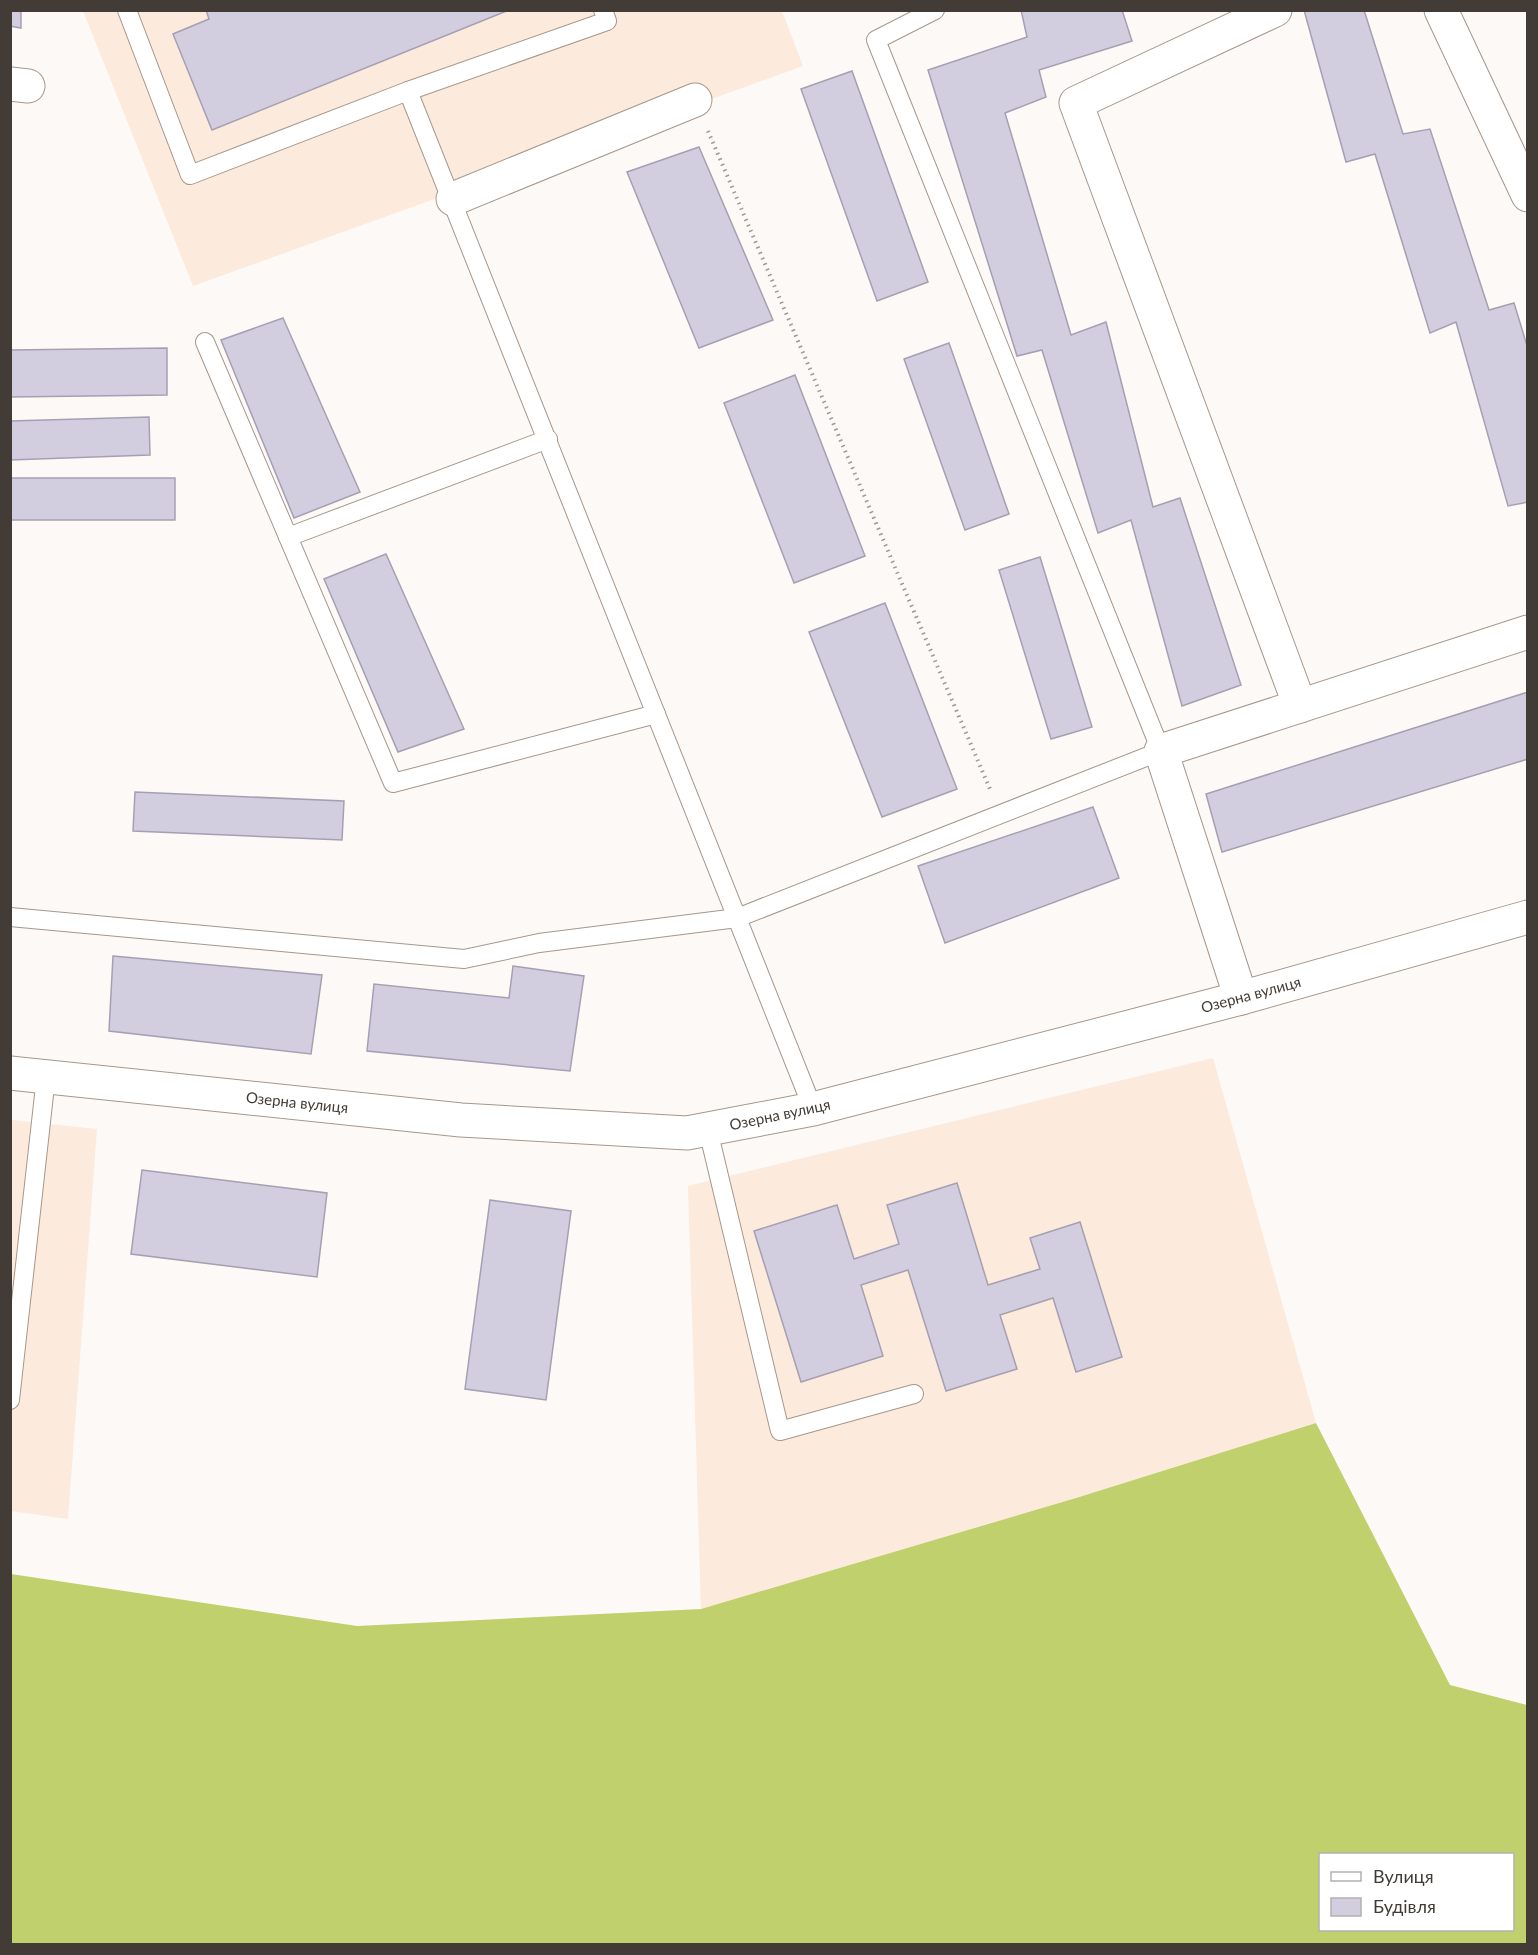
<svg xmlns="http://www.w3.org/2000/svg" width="1538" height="1955" font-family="Lato,sans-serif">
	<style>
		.built { fill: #fceadc }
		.forest { fill: #c0d06d; fill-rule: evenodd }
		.building { fill: #d3cedf; stroke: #a5a0b1; stroke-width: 1.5 }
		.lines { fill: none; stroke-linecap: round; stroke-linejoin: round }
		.lane-casing { stroke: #a6978b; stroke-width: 20 }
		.street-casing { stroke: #a6978b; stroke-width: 35 }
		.path { stroke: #9e9895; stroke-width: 4; stroke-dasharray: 1.5 4.5; stroke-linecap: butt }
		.lane { stroke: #fff; stroke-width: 18 }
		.street { stroke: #fff; stroke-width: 33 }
		.labels { text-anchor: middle; stroke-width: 4.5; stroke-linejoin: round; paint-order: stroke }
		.street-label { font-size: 15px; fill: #423b36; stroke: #fff }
	</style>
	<rect width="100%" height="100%" fill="#fdf9f7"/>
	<!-- built -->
	<g class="built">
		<polygon points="83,11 782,11 803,66 193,286"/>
		<polygon points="1213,1058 1316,1423 1076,1498 701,1609 688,1186"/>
		<polygon points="11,1120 97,1129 68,1519 11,1511"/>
	</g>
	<!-- forest -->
	<path class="forest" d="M 1316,1423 L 1450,1685 L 1527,1705 L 1527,1944 L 11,1944 L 11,1574 L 357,1626 L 701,1609 L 1076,1498 ZM 1320,1854 L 1512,1854 L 1512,1930 L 1320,1930 Z"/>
	<!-- building -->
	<g class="building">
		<polygon points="10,10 21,10 21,28 10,26"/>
		<polygon points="206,10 509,10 212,130 173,34 209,19"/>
		<polygon points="1021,10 1122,10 1132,41 1039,70 1046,97 1005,113 1071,335 1106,322 1153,507 1180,498 1241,685 1182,706 1131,520 1098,533 1042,350 1017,356 928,70 1027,37"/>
		<polygon points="1304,10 1364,10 1403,134 1430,129 1489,310 1514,303 1528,349 1528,502 1508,506 1456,322 1430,333 1375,154 1346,162"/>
		<polygon points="852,71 928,282 877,301 801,89"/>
		<polygon points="699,147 773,320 699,348 627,172"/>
		<polygon points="283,318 360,492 294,518 221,340"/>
		<polygon points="949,343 1009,514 965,530 904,359"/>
		<polygon points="167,348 167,395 10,397 10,350"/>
		<polygon points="795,375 865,556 794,583 724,403"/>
		<polygon points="149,417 150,455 10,460 10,421"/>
		<rect x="10" y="478" width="165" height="42"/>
		<polygon points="386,554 464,729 398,752 324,579"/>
		<polygon points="1040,557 1092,727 1051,739 999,570"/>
		<polygon points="885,603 957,789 882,817 809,632"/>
		<polygon points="1528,692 1528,759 1222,852 1206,794"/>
		<polygon points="135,792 344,801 342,840 133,831"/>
		<polygon points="1093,807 1119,878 945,943 918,866"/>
		<polygon points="113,956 322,975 311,1054 109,1031"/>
		<polygon points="513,966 584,976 570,1071 367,1051 374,984 509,998"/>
		<polygon points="142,1170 327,1193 317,1277 131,1254"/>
		<polygon points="957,1183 988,1285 1040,1269 1030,1238 1080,1222 1122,1357 1076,1372 1053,1298 1000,1315 1017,1369 946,1391 908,1270 861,1285 883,1356 801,1382 754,1231 837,1205 854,1259 899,1244 887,1205"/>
		<polygon points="490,1200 571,1211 546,1400 465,1389"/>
	</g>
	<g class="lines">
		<defs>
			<g id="lane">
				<polyline points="127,10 190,175 408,91"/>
				<polyline points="603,10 607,21 408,91 813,1109"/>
				<polyline points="205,342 393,783 656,714"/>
				<polyline points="288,537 548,439"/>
				<polyline points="10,917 464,959 539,943 737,918 1161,751 876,40 935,10"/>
				<polyline points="708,1130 780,1431 914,1394"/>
				<polyline points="10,1400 46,1077"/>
			</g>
			<g id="street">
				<polyline points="1275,10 1076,103 1300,706"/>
				<polyline points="1441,10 1528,195"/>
				<polyline points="10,84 28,86"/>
				<polyline points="453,199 695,100"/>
				<polyline points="1241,998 1161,751 1528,632"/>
				<polyline points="10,1073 461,1120 687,1133 813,1109 1241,998 1528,917"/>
			</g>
		</defs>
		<!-- lane casing -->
		<use href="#lane" class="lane-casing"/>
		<!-- street casing -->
		<use href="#street" class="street-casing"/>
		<!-- path -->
		<polyline class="path" points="708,131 990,789"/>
		<!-- lane -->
		<use href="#lane" class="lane"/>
		<!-- street -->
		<use href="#street" class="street"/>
	</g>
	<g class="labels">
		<!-- street labels -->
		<g class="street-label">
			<text transform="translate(1251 995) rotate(-15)" y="5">Озерна вулиця</text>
			<text transform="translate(297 1103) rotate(6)" y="5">Озерна вулиця</text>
			<text transform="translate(780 1115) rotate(-12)" y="5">Озерна вулиця</text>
		</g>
	</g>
	<!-- border -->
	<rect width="1538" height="1955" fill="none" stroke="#423b36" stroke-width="24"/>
	<!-- legend -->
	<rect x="1319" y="1853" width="195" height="78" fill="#ffffff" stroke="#b3b1af" stroke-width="1.5"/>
	<rect x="1331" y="1872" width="30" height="9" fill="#ffffff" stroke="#b3b1af" stroke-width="1.5"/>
	<text x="1373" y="1883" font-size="18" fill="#423b36">Вулиця</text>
	<rect x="1331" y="1898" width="30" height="18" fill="#d3cedf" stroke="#b3b1af" stroke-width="1.5"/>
	<text x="1373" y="1913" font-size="18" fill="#423b36">Будівля</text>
</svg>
